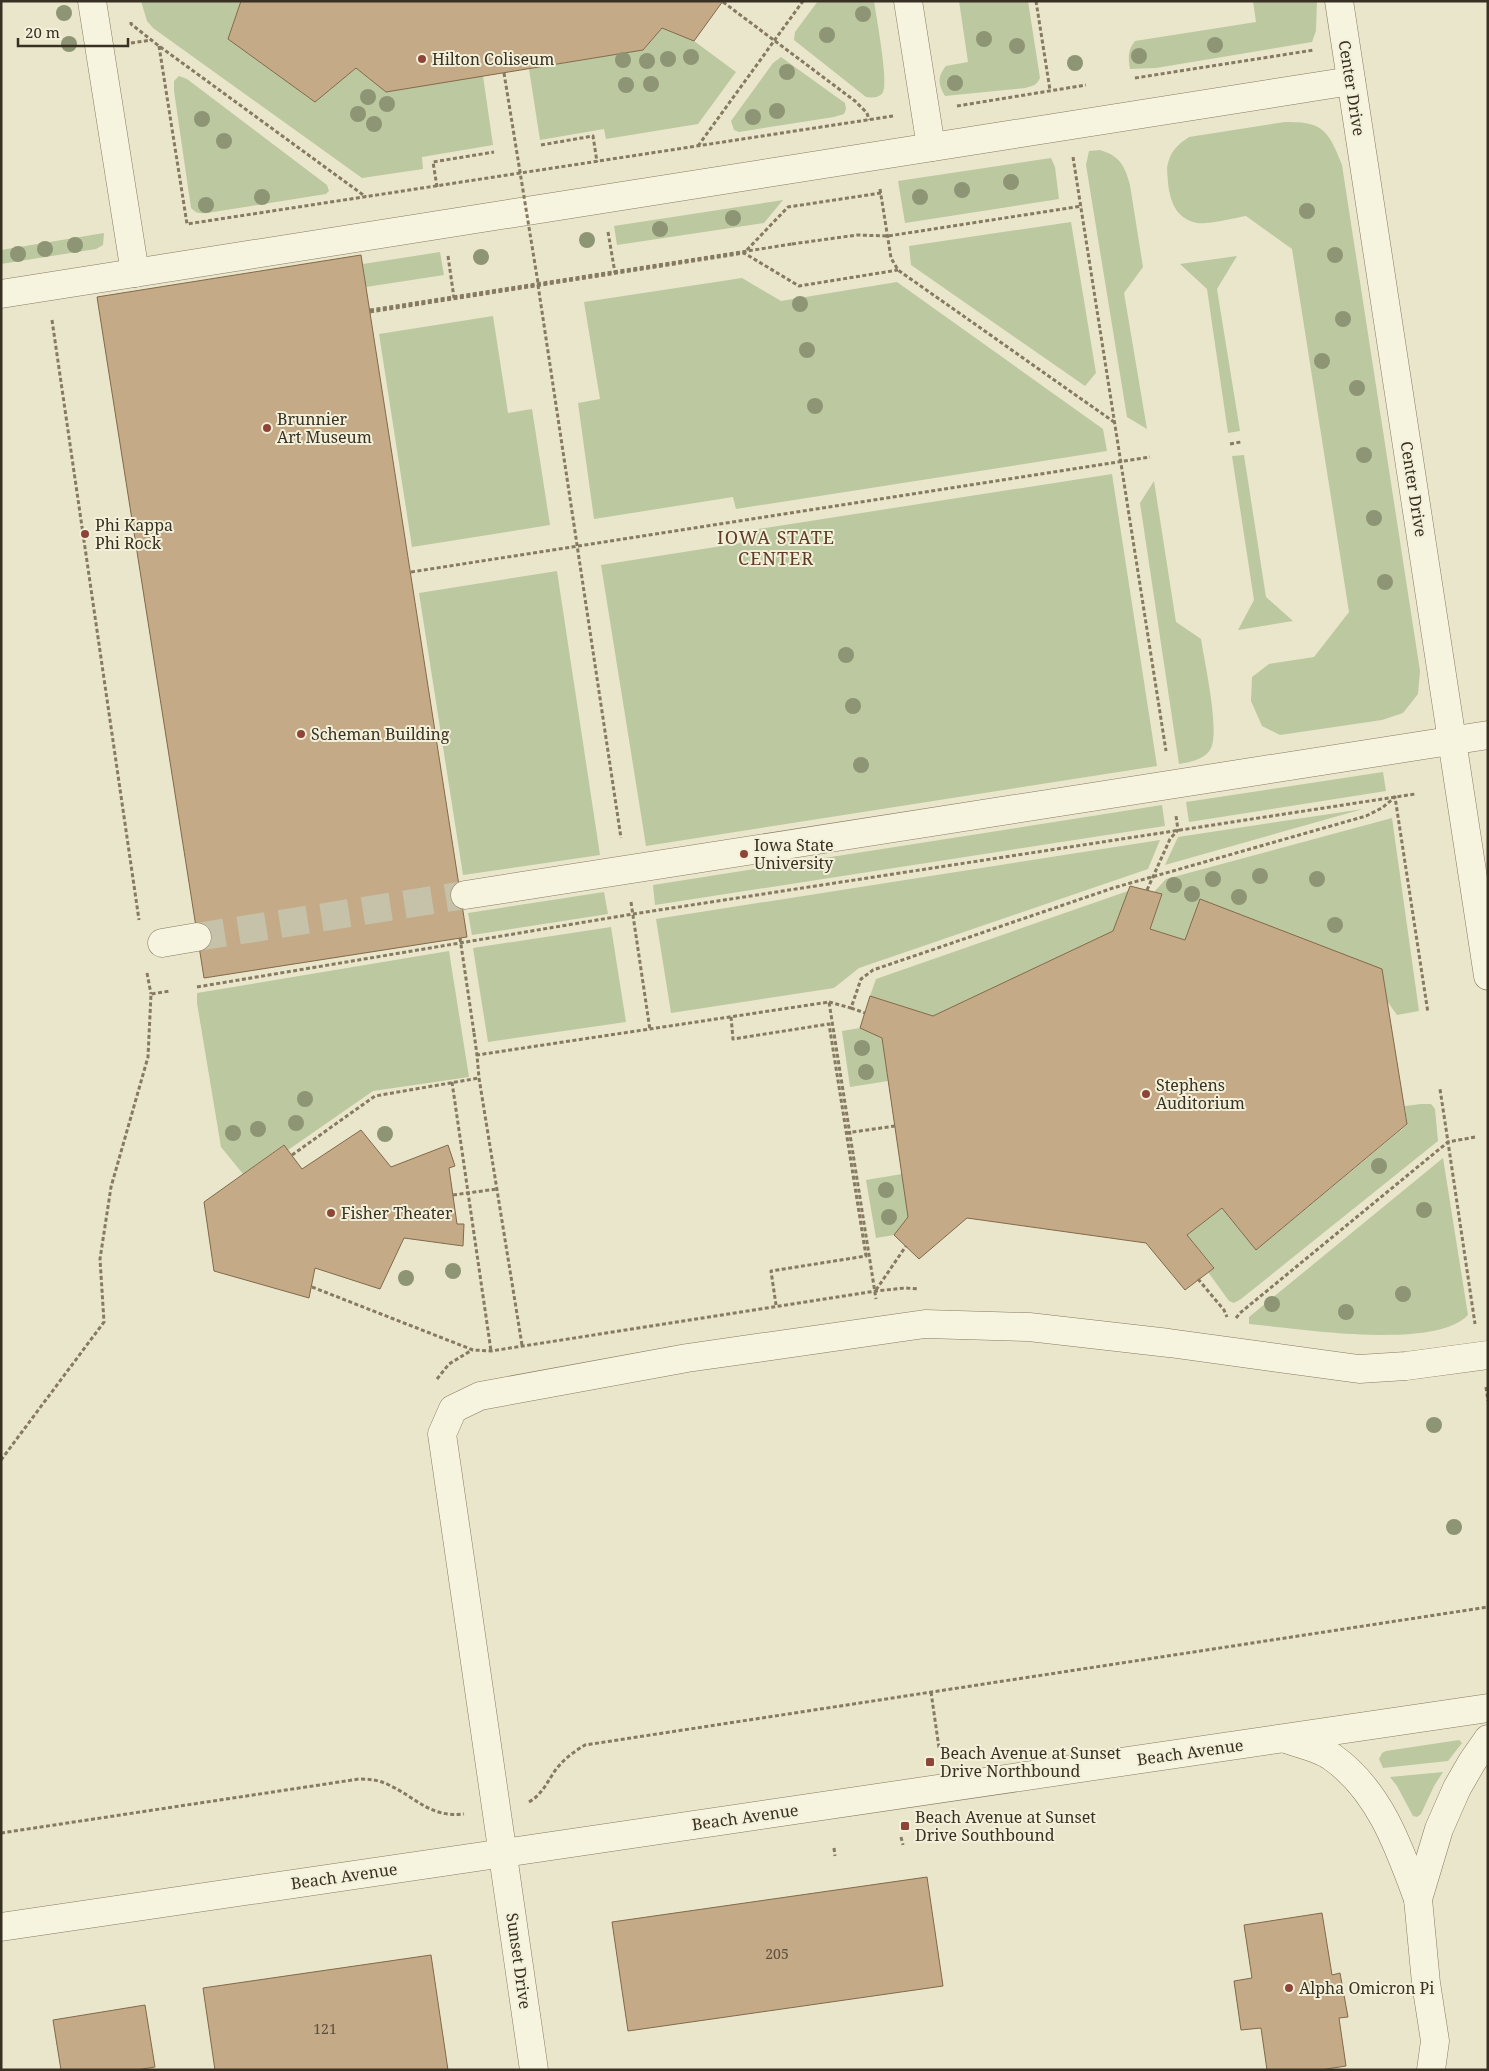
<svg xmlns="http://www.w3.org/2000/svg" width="1489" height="2071" font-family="'Noto Serif',serif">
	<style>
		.green { fill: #bcc8a0 }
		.building { fill: #c4aa86; stroke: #82694a }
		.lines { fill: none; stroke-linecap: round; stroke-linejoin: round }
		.minor-tunnel { stroke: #c6c2a9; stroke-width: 28; stroke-dasharray: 28 14; stroke-linecap: butt }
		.minor-casing { stroke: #867a61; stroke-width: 29 }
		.path { stroke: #867a61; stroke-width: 3; stroke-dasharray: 4 2.5; stroke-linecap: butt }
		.minor { stroke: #f6f3de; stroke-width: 28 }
		.path-bridge { stroke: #867a61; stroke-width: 3; stroke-dasharray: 4 2.5; stroke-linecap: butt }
		.tree { fill: #8e9574 }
		.poi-dot { fill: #8e4538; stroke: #f3f0da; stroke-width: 2 }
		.labels { text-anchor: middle; stroke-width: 4; stroke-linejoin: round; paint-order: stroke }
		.number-label { font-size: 14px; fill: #5b4e3c }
		.poi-label { font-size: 16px; fill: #383023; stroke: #f3f0da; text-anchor: start }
		.street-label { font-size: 16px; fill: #383023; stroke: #f3f0da }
		.neighbourhood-label { font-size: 18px; letter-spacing: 1px; fill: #603c27; stroke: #f3f0da }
	</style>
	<rect width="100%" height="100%" fill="#eae6cb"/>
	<!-- green -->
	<g class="green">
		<polygon points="141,1 241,1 228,39 315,102 356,68 386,92 483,76 493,145 422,157 423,169 362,178 153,28 147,21"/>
		<path d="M 818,1 L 874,1 C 876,15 889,84 883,92 C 880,98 872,98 866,97 L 794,40 L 795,32 Z"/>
		<path d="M 959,1 L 1028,1 L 1040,78 C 1037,85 1033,86 1025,88 L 945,96 C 938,84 937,77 946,66 L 968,62 Z"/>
		<path d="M 1253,1 L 1317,1 L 1316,31 L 1312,42 L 1156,68 L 1130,69 C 1128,57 1128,50 1135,41 L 1256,22 Z"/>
		<polygon points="662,28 694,41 736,72 698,124 606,139 604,129 540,140 529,69 643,50"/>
		<polygon points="781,57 845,103 846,109 844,114 834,117 739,132 734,130 731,121 773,63"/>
		<path d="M 179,76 L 187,79 L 327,185 L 329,191 L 326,194 L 207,213 C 200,214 196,213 191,208 L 174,91 L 174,81 Z"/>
		<path d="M 1285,122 C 1324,121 1329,132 1342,165 L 1420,671 L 1418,694 L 1403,713 L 1382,720 L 1280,735 L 1262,726 L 1251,701 L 1252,677 L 1269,664 L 1314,657 L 1349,612 L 1292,249 L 1246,216 C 1235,218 1206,225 1197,223 C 1176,219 1170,201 1168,183 C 1168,177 1166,169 1168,163 C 1171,151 1178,144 1189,137 Z"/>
		<path d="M 1100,150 C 1120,156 1125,166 1130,185 L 1143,267 L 1124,293 L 1147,429 L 1127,417 L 1086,165 L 1089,151 Z"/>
		<polygon points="1051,158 1055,167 1059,199 905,223 898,181"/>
		<polygon points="783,200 764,223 617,245 614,226"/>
		<polygon points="1071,222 1096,373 1085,386 911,265 909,246"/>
		<polygon points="104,233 103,245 96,249 1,264 1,250"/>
		<polygon points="440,252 444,275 366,287 363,264"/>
		<polygon points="1237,256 1217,289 1240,431 1228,433 1207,289 1180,264"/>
		<polygon points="742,278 781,301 897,282 1103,429 1107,451 736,509 733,497 594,519 578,403 600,399 584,302"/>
		<polygon points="493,316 508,413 532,409 550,525 412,547 379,334"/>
		<polygon points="1244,455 1266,597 1293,621 1238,630 1254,600 1232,456"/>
		<polygon points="1112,474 1157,766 646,846 601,565 741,543 739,532"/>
		<path d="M 1154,481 L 1176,622 L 1201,639 C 1204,660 1221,734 1210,750 C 1203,760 1190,762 1179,764 L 1140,503 Z"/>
		<polygon points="557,571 600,855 463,875 419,593"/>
		<polygon points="1383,772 1386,791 1189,822 1186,802"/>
		<polygon points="1162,805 1165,826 655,905 653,885"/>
		<polygon points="1363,809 1165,865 1178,837"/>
		<polygon points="1392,818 1419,1011 1397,1015 1387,1001 1200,899 1185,940 1150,929 1162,895 1154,892 1166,879"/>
		<polygon points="1160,840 1148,869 859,968 834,988 671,1013 656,919"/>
		<polygon points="1128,891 1113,931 933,1016 870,996 876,979"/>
		<polygon points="604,892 608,914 472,935 468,913"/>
		<polygon points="611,927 626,1022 488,1042 473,948"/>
		<polygon points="449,951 469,1077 373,1091 288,1150 283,1145 243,1174 221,1147 197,1003 197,993"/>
		<polygon points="860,1028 882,1038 888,1081 850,1087 842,1031"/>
		<polygon points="1421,1104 1431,1104 1435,1109 1438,1141 1241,1299 1234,1303 1229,1301 1208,1272 1214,1267 1187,1235 1222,1208 1256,1250 1407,1125 1405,1106"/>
		<path d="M 1443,1158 L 1468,1315 C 1434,1351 1297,1328 1249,1324 L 1249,1317 Z"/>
		<polygon points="902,1174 908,1217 894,1235 876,1238 866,1180"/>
		<polygon points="1459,1740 1462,1743 1448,1761 1383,1768 1379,1759 1382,1753 1386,1751"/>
		<polygon points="1443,1772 1434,1786 1421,1814 1417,1817 1413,1816 1397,1786 1390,1777"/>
	</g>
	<!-- building -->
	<g class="building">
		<polygon points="241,1 723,1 694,41 662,28 643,50 386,92 356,68 315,102 228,39"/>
		<polygon points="361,255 467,937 204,978 97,297"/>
		<polygon points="1130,886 1162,894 1150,929 1185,940 1200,899 1382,969 1407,1124 1256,1250 1222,1208 1187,1235 1214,1268 1185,1290 1146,1243 967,1218 919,1259 894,1235 908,1217 882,1038 860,1028 870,996 933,1016 1113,931"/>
		<polygon points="361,1130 391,1167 448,1145 455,1166 449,1168 457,1224 464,1224 463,1246 404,1238 380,1289 315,1268 309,1298 214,1271 204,1202 284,1145 302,1169"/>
		<polygon points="927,1877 943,1986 628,2031 612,1922"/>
		<polygon points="1322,1913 1332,1975 1340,1973 1348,2017 1339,2018 1346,2066 1320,2070 1267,2070 1261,2028 1241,2030 1234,1981 1252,1978 1244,1925"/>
		<polygon points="431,1955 448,2070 215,2070 203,1988"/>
		<polygon points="145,2005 155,2067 136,2070 61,2070 53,2020"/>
	</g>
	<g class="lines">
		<!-- minor-tunnel -->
		<polyline class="minor-tunnel" points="197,937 465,895"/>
		<defs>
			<g id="minor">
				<polyline points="92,1 135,273"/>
				<polyline points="908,1 931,147"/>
				<polyline points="1339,1 1488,976"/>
				<polyline points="1,294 1351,81"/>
				<polyline points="465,895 1488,735"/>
				<polyline points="162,943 197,937"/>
				<path d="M 1286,1739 C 1300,1744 1320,1748 1332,1757 C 1379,1790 1399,1847 1418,1899"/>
				<polyline points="1,1927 1488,1708"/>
				<polyline points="534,2070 442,1434 453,1409 480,1396 687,1358 925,1324 1029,1327 1169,1343 1359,1369 1406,1366 1488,1355"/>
				<polyline points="1431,2070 1435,2041 1426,1983 1418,1899 1439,1829 1457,1788 1472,1762 1488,1739"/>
			</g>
		</defs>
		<!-- minor casing -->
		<use href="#minor" class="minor-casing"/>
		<!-- path -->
		<g class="path">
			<polyline points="1036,1 1050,90"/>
			<polyline points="723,2 855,101 867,113 869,120"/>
			<polyline points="131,22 131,24 159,46 366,197"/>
			<polyline points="131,43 152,40"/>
			<polyline points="159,46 187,224 893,116"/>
			<polyline points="1135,78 1314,50"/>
			<polyline points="957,106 1086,85"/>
			<polyline points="541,145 593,136 597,162"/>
			<polyline points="698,146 803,1"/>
			<polyline points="1073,157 1166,751"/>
			<polyline points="437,187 433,162 494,152"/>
			<polyline points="880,189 891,258 898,270 1114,422"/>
			<polyline points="881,193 788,207 744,253 799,286 898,270"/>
			<polyline points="608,232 615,273"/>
			<polyline points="792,244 857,235 888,236 1082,206"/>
			<polyline points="448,256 454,298"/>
			<polyline points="538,285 621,838"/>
			<polyline points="370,312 744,253"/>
			<polyline points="52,320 139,920"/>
			<polyline points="1230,444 1241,442"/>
			<polyline points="411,572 1150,457"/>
			<polyline points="1147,890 1170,839 1178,830 1176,816"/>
			<polyline points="631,902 650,1030"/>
			<polyline points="147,973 151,994"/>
			<polyline points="197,987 633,914 1415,794"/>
			<polyline points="829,1002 851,1008 861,979 873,970 1113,888 1366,816 1382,808 1395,797 1428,1013"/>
			<polyline points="851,1008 865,1013"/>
			<polyline points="731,1017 733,1039 829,1024 866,1256 771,1271 776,1305"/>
			<polyline points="474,1033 477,1055"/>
			<polyline points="452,1082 491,1351"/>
			<polyline points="1475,1137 1448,1142 1475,1324"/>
			<polyline points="292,1155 375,1096 479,1078"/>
			<polyline points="453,1195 497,1189"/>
			<polyline points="1198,1279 1224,1310 1227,1317"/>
			<polyline points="312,1287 473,1350 491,1351 876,1291 905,1288 919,1289"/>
			<polyline points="876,1290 906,1246"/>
			<polyline points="1236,1318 1240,1313 1448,1142 1440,1089"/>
			<polyline points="522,1345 479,1078 477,1055 829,1002 876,1299"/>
			<polyline points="437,1379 449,1364 472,1350"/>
			<polyline points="1486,1387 1488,1401"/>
			<polyline points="1,1460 104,1322 100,1259 111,1187 148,1057 151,994 170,991"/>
			<polyline points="931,1692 939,1748"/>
			<path d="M 529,1802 C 543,1794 548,1780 557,1768 C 565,1758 575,1751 585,1745 L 1488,1607"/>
			<path d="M 1,1833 L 359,1779 C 370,1779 379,1780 389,1785 C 417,1798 430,1818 464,1814"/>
			<polyline points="901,1837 903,1845"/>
			<polyline points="834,1848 835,1856"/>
		</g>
		<!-- minor -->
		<use href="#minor" class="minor"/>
		<!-- path-bridge -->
		<g class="path-bridge">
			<polyline points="504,73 538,283"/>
			<polyline points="370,310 792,244"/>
			<polyline points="460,938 474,1033"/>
			<polyline points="846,1133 895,1126"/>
		</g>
	</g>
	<!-- trees -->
	<g class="tree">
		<circle cx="64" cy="13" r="8"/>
		<circle cx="863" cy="14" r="8"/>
		<circle cx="827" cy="35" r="8"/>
		<circle cx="984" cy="39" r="8"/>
		<circle cx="69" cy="44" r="8"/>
		<circle cx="1215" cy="45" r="8"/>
		<circle cx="1017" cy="46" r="8"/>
		<circle cx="1139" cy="56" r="8"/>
		<circle cx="691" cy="57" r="8"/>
		<circle cx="668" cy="59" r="8"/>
		<circle cx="623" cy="60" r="8"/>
		<circle cx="647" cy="61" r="8"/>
		<circle cx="1075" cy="63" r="8"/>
		<circle cx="787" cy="72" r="8"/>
		<circle cx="955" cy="83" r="8"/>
		<circle cx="651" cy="84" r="8"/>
		<circle cx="626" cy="85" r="8"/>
		<circle cx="368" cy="97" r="8"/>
		<circle cx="387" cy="104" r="8"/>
		<circle cx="777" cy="111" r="8"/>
		<circle cx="358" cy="114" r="8"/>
		<circle cx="753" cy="117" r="8"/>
		<circle cx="202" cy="119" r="8"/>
		<circle cx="374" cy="124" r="8"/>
		<circle cx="224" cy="141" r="8"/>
		<circle cx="1011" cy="182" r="8"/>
		<circle cx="962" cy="190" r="8"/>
		<circle cx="262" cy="197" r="8"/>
		<circle cx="920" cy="197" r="8"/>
		<circle cx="206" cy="205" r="8"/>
		<circle cx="1307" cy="211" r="8"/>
		<circle cx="733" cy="218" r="8"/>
		<circle cx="660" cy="229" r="8"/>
		<circle cx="587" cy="240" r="8"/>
		<circle cx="75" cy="245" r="8"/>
		<circle cx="45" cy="249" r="8"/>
		<circle cx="18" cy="254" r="8"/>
		<circle cx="1335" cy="255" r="8"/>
		<circle cx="481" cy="257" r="8"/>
		<circle cx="800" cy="304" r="8"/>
		<circle cx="1343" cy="319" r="8"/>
		<circle cx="807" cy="350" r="8"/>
		<circle cx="1322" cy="361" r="8"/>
		<circle cx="1357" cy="388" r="8"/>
		<circle cx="815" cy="406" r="8"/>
		<circle cx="1364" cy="455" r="8"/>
		<circle cx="1374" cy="518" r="8"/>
		<circle cx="1385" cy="582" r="8"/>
		<circle cx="846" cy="655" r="8"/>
		<circle cx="853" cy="706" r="8"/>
		<circle cx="861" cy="765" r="8"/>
		<circle cx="1260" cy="876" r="8"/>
		<circle cx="1213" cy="879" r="8"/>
		<circle cx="1317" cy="879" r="8"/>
		<circle cx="1174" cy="885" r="8"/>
		<circle cx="1192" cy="894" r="8"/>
		<circle cx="1239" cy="897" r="8"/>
		<circle cx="1335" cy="925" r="8"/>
		<circle cx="862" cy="1048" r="8"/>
		<circle cx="866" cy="1072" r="8"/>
		<circle cx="305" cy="1099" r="8"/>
		<circle cx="296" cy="1123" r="8"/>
		<circle cx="258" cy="1129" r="8"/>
		<circle cx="233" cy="1133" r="8"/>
		<circle cx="385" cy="1134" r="8"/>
		<circle cx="1379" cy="1166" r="8"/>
		<circle cx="886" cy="1190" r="8"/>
		<circle cx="1424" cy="1210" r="8"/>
		<circle cx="889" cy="1217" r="8"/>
		<circle cx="453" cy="1271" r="8"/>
		<circle cx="406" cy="1278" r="8"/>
		<circle cx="1403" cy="1294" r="8"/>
		<circle cx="1272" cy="1304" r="8"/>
		<circle cx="1346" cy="1312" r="8"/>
		<circle cx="1434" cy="1425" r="8"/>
		<circle cx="1454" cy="1527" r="8"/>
	</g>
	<!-- markers -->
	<g class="poi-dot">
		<circle cx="422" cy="59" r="5"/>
		<circle cx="267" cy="428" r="5"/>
		<circle cx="85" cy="534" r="5"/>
		<circle cx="301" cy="734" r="5"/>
		<circle cx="744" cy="854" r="5"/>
		<circle cx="1146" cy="1094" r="5"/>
		<circle cx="331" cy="1213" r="5"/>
		<rect x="925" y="1757" width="10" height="10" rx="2.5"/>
		<rect x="900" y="1821" width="10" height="10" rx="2.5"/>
		<circle cx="1289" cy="1988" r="5"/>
	</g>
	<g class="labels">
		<!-- number labels -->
		<g class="number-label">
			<text x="777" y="1959">205</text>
			<text x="325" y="2034">121</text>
		</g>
		<!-- poi labels -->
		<g class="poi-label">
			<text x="432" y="65">Hilton Coliseum</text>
			<text x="277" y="425">Brunnier<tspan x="277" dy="18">Art Museum</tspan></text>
			<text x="95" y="531">Phi Kappa<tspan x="95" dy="18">Phi Rock</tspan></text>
			<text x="311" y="740">Scheman Building</text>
			<text x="754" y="851">Iowa State<tspan x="754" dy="18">University</tspan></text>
			<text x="1156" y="1091">Stephens<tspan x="1156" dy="18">Auditorium</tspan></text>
			<text x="341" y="1219">Fisher Theater</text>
			<text x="940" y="1759">Beach Avenue at Sunset<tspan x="940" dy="18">Drive Northbound</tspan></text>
			<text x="915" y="1823">Beach Avenue at Sunset<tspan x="915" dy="18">Drive Southbound</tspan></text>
			<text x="1299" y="1994">Alpha Omicron Pi</text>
		</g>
		<!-- street labels -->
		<g class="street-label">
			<text transform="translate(1352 88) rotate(81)" y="6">Center Drive</text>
			<text transform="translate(1414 489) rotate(81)" y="6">Center Drive</text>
			<text transform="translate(1190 1752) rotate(-8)" y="6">Beach Avenue</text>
			<text transform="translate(745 1817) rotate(-8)" y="6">Beach Avenue</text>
			<text transform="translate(344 1876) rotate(-8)" y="6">Beach Avenue</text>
			<text transform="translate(519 1961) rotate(82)" y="6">Sunset Drive</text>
		</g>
		<!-- neighbourhood labels -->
		<g class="neighbourhood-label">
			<text x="776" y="544">IOWA STATE<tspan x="776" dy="21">CENTER</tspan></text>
		</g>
	</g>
	<!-- border -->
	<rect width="1489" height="2071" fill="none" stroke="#383023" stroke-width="5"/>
	<!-- scale -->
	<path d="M18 38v8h110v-8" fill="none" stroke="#383023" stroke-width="2.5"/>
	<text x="25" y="38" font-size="15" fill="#383023" stroke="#f3f0da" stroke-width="4" paint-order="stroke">20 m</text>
</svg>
